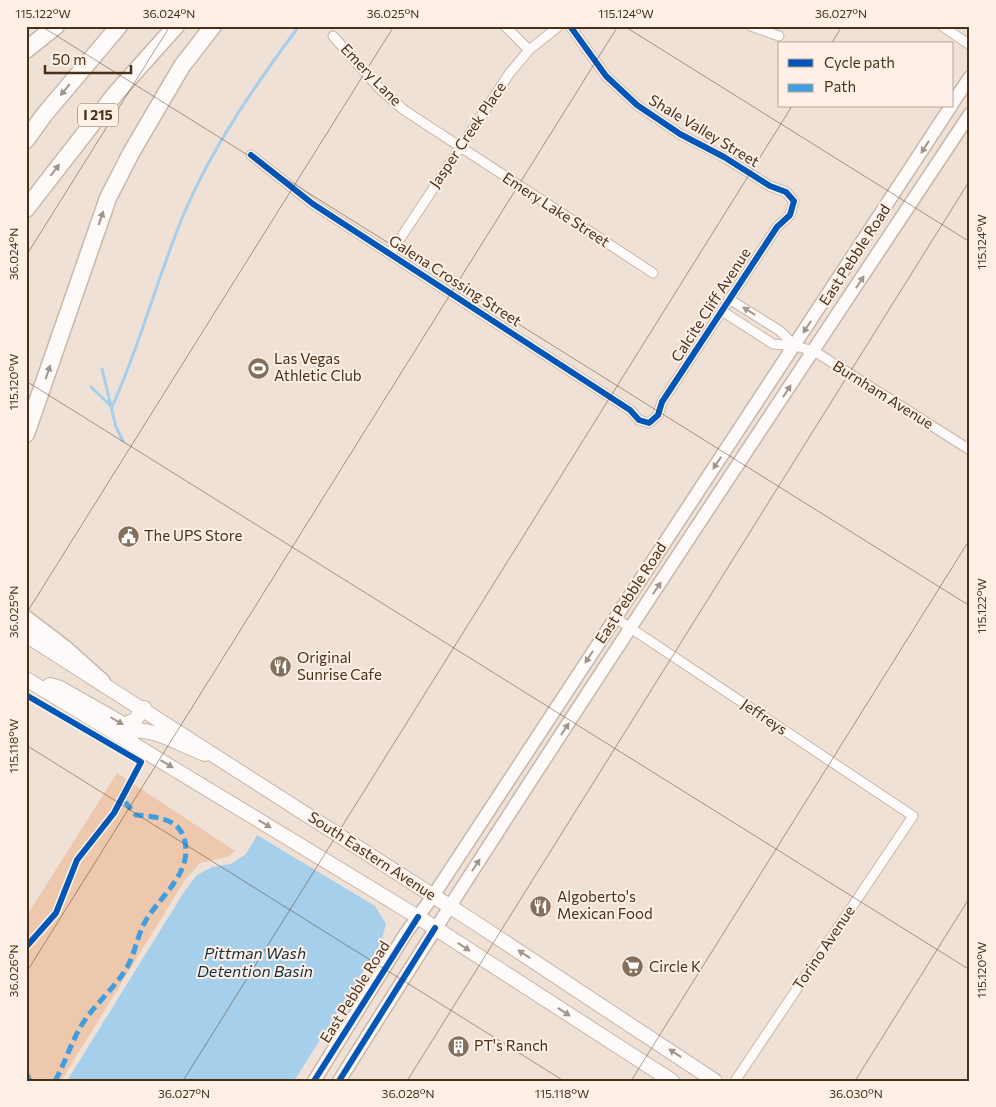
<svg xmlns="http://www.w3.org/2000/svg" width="996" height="1107" font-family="Commissioner,sans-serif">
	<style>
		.green { fill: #edc8ac }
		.water { fill: #a5cfea }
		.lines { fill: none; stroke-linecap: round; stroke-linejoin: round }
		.stream { stroke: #a5cfea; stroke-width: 3 }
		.minor-casing { stroke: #c9b6a7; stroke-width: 11 }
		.secondary-casing { stroke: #c9b6a7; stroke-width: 15 }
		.primary-casing { stroke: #c9b6a7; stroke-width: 16 }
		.motorway-casing { stroke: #c9b6a7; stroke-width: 19 }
		.minor { stroke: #fdfaf9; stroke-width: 9 }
		.secondary { stroke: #fdfaf9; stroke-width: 12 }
		.primary { stroke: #fdfaf9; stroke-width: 14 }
		.motorway { stroke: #fdfaf9; stroke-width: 16 }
		.quiet { stroke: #409ddf; stroke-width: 5; stroke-dasharray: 10 5; stroke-linecap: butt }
		.cycleway-casing { stroke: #fef0e6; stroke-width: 9 }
		.cycleway { stroke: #0057b8; stroke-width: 6 }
		.oneway { fill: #a4958a }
		.ticks { fill: none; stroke: #4a301a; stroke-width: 1; stroke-opacity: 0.45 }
		.labels { text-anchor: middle; stroke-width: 4; stroke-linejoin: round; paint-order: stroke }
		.shield { fill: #fef0e6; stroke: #806a57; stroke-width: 1 }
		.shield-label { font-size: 14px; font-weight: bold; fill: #4a301a }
		.street-label { font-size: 15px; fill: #4a301a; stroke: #fef0e6 }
		.poi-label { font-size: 15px; fill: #4a301a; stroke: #fef0e6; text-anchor: start }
		.water-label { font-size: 16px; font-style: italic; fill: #123042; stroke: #fef0e6 }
		.neatline { fill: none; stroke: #4a301a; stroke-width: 2 }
		.ticks-label { font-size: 12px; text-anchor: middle; fill: #4a301a }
	</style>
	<rect width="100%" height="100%" fill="#f0e1d6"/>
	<!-- green -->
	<polygon class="green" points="117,773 235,851 227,857 200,863 185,880 61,1081 26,1081 26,917"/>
	<!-- water -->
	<polygon class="water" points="257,835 375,906 386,924 380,945 294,1081 67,1081 184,892 197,875 212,867 231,864 246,854"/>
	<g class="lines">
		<!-- stream -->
		<g class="stream">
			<polyline points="102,369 116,427 123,441"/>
			<polyline points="91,387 111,406"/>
			<path d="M 112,407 C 141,343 158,275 185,211 C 214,144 256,84 299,26"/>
		</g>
		<defs>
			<g id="minor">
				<polyline points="505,26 529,50"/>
				<polyline points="751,26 779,36"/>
				<polyline points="942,26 970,45"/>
				<polyline points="333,36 379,88 404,110 653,273"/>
				<polyline points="251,155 313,204 630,410 639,420 649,423 658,415 662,402 777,227 790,215 794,201 786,192 770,186 724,157 680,134 637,105 606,76 570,26"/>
				<polyline points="390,254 509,74 529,50 559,26"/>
				<polyline points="729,299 780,331 795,346"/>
				<polyline points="722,311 773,344 795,346 814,351 970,450"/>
				<polyline points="614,617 913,816 735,1081"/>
			</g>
			<g id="secondary">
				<polyline points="952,104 970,77"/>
				<polyline points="314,1081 406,933 433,896 951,106"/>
				<path d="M 339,1081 C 544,755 757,435 970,114"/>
			</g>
			<g id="primary">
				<polyline points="26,635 471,920 715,1081"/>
				<polyline points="26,679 418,917 672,1081"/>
				<polyline points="44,690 50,685 60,688 125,725 135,720 144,708"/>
				<path d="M 126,739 L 137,730 C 162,732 181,745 205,754"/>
			</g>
			<g id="motorway">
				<polyline points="26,50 56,26"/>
				<polyline points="26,140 44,115 119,26"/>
				<polyline points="26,209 116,93 176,26"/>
				<polyline points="26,434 108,198 131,153 182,66 213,26"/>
				<polyline points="26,619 64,648 102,682"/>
			</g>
		</defs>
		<!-- minor casing -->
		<use href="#minor" class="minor-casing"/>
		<!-- secondary casing -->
		<use href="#secondary" class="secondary-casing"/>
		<!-- primary casing -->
		<use href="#primary" class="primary-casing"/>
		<!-- motorway casing -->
		<use href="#motorway" class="motorway-casing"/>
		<!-- minor -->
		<use href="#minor" class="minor"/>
		<!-- secondary -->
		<use href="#secondary" class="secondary"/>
		<!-- primary -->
		<use href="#primary" class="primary"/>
		<!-- motorway -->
		<use href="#motorway" class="motorway"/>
		<!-- quiet -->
		<g class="quiet">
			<polyline points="26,1072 30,1081"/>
			<path d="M 55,1081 C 65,1063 71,1043 81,1026 C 94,1005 113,990 126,969 C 136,953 137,933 148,917 C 163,894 194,870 184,838 C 178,817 153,817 136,815 L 126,803 L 125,794"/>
		</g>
		<defs>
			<g id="cycleway">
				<polyline points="251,155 313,204 630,410 639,420 649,423 658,415 662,402 777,227 790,215 794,201 786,192 770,186 724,157 680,134 637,105 606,76 570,26"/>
				<polyline points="26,695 141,762 114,813 77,860 56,913 26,947"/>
				<polyline points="314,1081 418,917"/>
				<polyline points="339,1081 435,928"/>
			</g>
		</defs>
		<!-- cycleway casing -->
		<use href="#cycleway" class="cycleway-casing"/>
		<!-- cycleway -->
		<use href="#cycleway" class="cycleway"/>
	</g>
	<!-- one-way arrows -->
	<defs><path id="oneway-solid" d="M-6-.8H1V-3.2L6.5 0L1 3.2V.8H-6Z" transform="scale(1.25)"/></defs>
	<g class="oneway">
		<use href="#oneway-solid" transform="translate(65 90) rotate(129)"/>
		<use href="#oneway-solid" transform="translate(925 147) rotate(122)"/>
		<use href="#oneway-solid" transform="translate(55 170) rotate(-52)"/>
		<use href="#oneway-solid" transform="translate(101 218) rotate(-71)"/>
		<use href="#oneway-solid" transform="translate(860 282) rotate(-57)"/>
		<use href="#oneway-solid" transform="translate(749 311) rotate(-148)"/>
		<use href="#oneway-solid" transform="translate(807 327) rotate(123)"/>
		<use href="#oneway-solid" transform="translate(48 372) rotate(-71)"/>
		<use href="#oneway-solid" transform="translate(787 391) rotate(-57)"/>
		<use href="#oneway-solid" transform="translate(717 463) rotate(124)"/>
		<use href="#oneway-solid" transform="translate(657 588) rotate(-56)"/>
		<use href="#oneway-solid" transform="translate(589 657) rotate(123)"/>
		<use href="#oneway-solid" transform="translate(117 721) rotate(30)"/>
		<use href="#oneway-solid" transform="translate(565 729) rotate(-57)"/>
		<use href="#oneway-solid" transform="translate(167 764) rotate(31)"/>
		<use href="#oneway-solid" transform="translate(265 824) rotate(31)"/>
		<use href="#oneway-solid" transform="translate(476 865) rotate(-57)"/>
		<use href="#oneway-solid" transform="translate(464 947) rotate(33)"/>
		<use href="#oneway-solid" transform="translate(524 954) rotate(-147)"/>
		<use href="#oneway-solid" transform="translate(564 1012) rotate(33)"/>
		<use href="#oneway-solid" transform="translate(675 1053) rotate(-147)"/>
	</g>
	<!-- ticks -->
	<path class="ticks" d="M 41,26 L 970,606M 624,26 L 970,242M 831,44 L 842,26M 26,256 L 170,26M 26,381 L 970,970M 26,614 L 394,26M 26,745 L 564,1081M 26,973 L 618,26M 183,1081 L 792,106M 407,1081 L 970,180M 631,1081 L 970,539M 855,1081 L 970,897"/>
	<!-- icons -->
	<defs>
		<symbol id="stadium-disc" viewBox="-11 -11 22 22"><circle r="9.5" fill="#846e5c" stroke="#fef0e6"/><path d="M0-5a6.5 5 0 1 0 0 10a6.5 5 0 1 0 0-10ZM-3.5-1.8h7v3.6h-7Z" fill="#fff"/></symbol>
		<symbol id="civic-disc" viewBox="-11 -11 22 22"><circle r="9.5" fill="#846e5c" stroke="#fef0e6"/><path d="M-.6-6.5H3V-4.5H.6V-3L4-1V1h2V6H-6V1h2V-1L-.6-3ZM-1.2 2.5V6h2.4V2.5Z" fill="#fff"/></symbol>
		<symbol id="restaurant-disc" viewBox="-11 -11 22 22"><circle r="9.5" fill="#846e5c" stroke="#fef0e6"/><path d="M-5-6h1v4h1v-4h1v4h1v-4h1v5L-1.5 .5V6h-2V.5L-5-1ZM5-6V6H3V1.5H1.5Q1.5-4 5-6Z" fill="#fff"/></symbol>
		<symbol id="supermarket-disc" viewBox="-11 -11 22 22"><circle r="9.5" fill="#846e5c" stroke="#fef0e6"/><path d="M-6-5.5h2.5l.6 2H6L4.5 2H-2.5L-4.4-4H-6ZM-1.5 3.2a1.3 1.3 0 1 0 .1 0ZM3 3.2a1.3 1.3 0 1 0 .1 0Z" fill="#fff"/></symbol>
		<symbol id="building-disc" viewBox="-11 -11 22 22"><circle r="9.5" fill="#846e5c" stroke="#fef0e6"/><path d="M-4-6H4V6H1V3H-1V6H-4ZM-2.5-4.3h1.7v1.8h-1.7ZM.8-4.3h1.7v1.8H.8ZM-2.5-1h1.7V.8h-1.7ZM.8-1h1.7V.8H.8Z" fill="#fff"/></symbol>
	</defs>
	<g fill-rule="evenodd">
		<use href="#stadium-disc" x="246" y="356" width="25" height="25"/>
		<use href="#civic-disc" x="116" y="524" width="25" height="25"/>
		<use href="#restaurant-disc" x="268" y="654" width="25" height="25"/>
		<use href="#restaurant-disc" x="528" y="894" width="25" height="25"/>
		<use href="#supermarket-disc" x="620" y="954" width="25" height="25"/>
		<use href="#building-disc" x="446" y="1034" width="25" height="25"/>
	</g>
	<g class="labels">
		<!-- shield labels -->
		<rect class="shield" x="78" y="103.5" width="40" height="23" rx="4"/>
		<g class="shield-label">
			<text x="98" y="120">I 215</text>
		</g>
		<!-- street labels -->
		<g class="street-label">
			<text transform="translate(371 75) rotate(46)" y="5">Emery Lane</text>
			<text transform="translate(704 131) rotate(31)" y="5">Shale Valley Street</text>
			<text transform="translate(468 135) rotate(-56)" y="5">Jasper Creek Place</text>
			<text transform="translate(556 210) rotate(33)" y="5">Emery Lake Street</text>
			<text transform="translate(855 255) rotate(-57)" y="5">East Pebble Road</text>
			<text transform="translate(455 281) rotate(33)" y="5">Galena Crossing Street</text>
			<text transform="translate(711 305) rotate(-57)" y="5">Calcite Cliff Avenue</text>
			<text transform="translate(883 395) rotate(32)" y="5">Burnham Avenue</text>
			<text transform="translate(631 593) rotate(-57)" y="5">East Pebble Road</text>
			<text transform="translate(764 717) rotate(34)" y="5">Jeffreys</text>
			<text transform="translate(372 856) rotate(33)" y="5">South Eastern Avenue</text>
			<text transform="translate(824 948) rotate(-56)" y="5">Torino Avenue</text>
			<text transform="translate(355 992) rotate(-58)" y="5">East Pebble Road</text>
		</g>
		<!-- poi labels -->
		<g class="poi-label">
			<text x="274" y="364">Las Vegas<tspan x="274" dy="17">Athletic Club</tspan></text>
			<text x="144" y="541">The UPS Store</text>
			<text x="297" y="663">Original<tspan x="297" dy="17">Sunrise Cafe</tspan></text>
			<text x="557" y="902">Algoberto's<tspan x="557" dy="17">Mexican Food</tspan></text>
			<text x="649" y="972">Circle K</text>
			<text x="474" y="1051">PT's Ranch</text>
		</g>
		<!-- water labels -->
		<g class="water-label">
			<text x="255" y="959">Pittman Wash<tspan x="255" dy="18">Detention Basin</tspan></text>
		</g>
	</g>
	<!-- border -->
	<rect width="996" height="1107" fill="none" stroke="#fef0e6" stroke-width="55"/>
	<!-- legend -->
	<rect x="778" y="42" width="175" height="65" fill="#fef0e6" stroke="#b6a394"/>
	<rect x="788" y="59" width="25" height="8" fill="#0057b8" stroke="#b6a394"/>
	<text x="824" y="68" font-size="15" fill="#4a301a">Cycle path</text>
	<rect x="788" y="84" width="25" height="8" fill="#409ddf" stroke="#b6a394"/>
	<text x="824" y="92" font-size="15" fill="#4a301a">Path</text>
	<!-- scale -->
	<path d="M45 65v8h86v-8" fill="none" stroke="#4a301a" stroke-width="2.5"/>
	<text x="52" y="65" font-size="15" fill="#4a301a" stroke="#fef0e6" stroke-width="4" paint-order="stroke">50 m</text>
	<rect x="28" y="28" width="940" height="1052" class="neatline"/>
	<g class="ticks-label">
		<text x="43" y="18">115.122°W</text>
		<text x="169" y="18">36.024°N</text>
		<text x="393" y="18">36.025°N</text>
		<text x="626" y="18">115.124°W</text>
		<text x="841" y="18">36.027°N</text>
		<text transform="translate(982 242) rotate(-90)" y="4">115.124°W</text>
		<text transform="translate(14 254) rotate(-90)" y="4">36.024°N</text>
		<text transform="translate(14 382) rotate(-90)" y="4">115.120°W</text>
		<text transform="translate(982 606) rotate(-90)" y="4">115.122°W</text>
		<text transform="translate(14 612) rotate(-90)" y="4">36.025°N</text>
		<text transform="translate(14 746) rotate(-90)" y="4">115.118°W</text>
		<text transform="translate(982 970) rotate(-90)" y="4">115.120°W</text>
		<text transform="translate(14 971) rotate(-90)" y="4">36.026°N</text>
		<text x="184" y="1098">36.027°N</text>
		<text x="408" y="1098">36.028°N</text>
		<text x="562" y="1098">115.118°W</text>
		<text x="856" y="1098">36.030°N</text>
	</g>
</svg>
